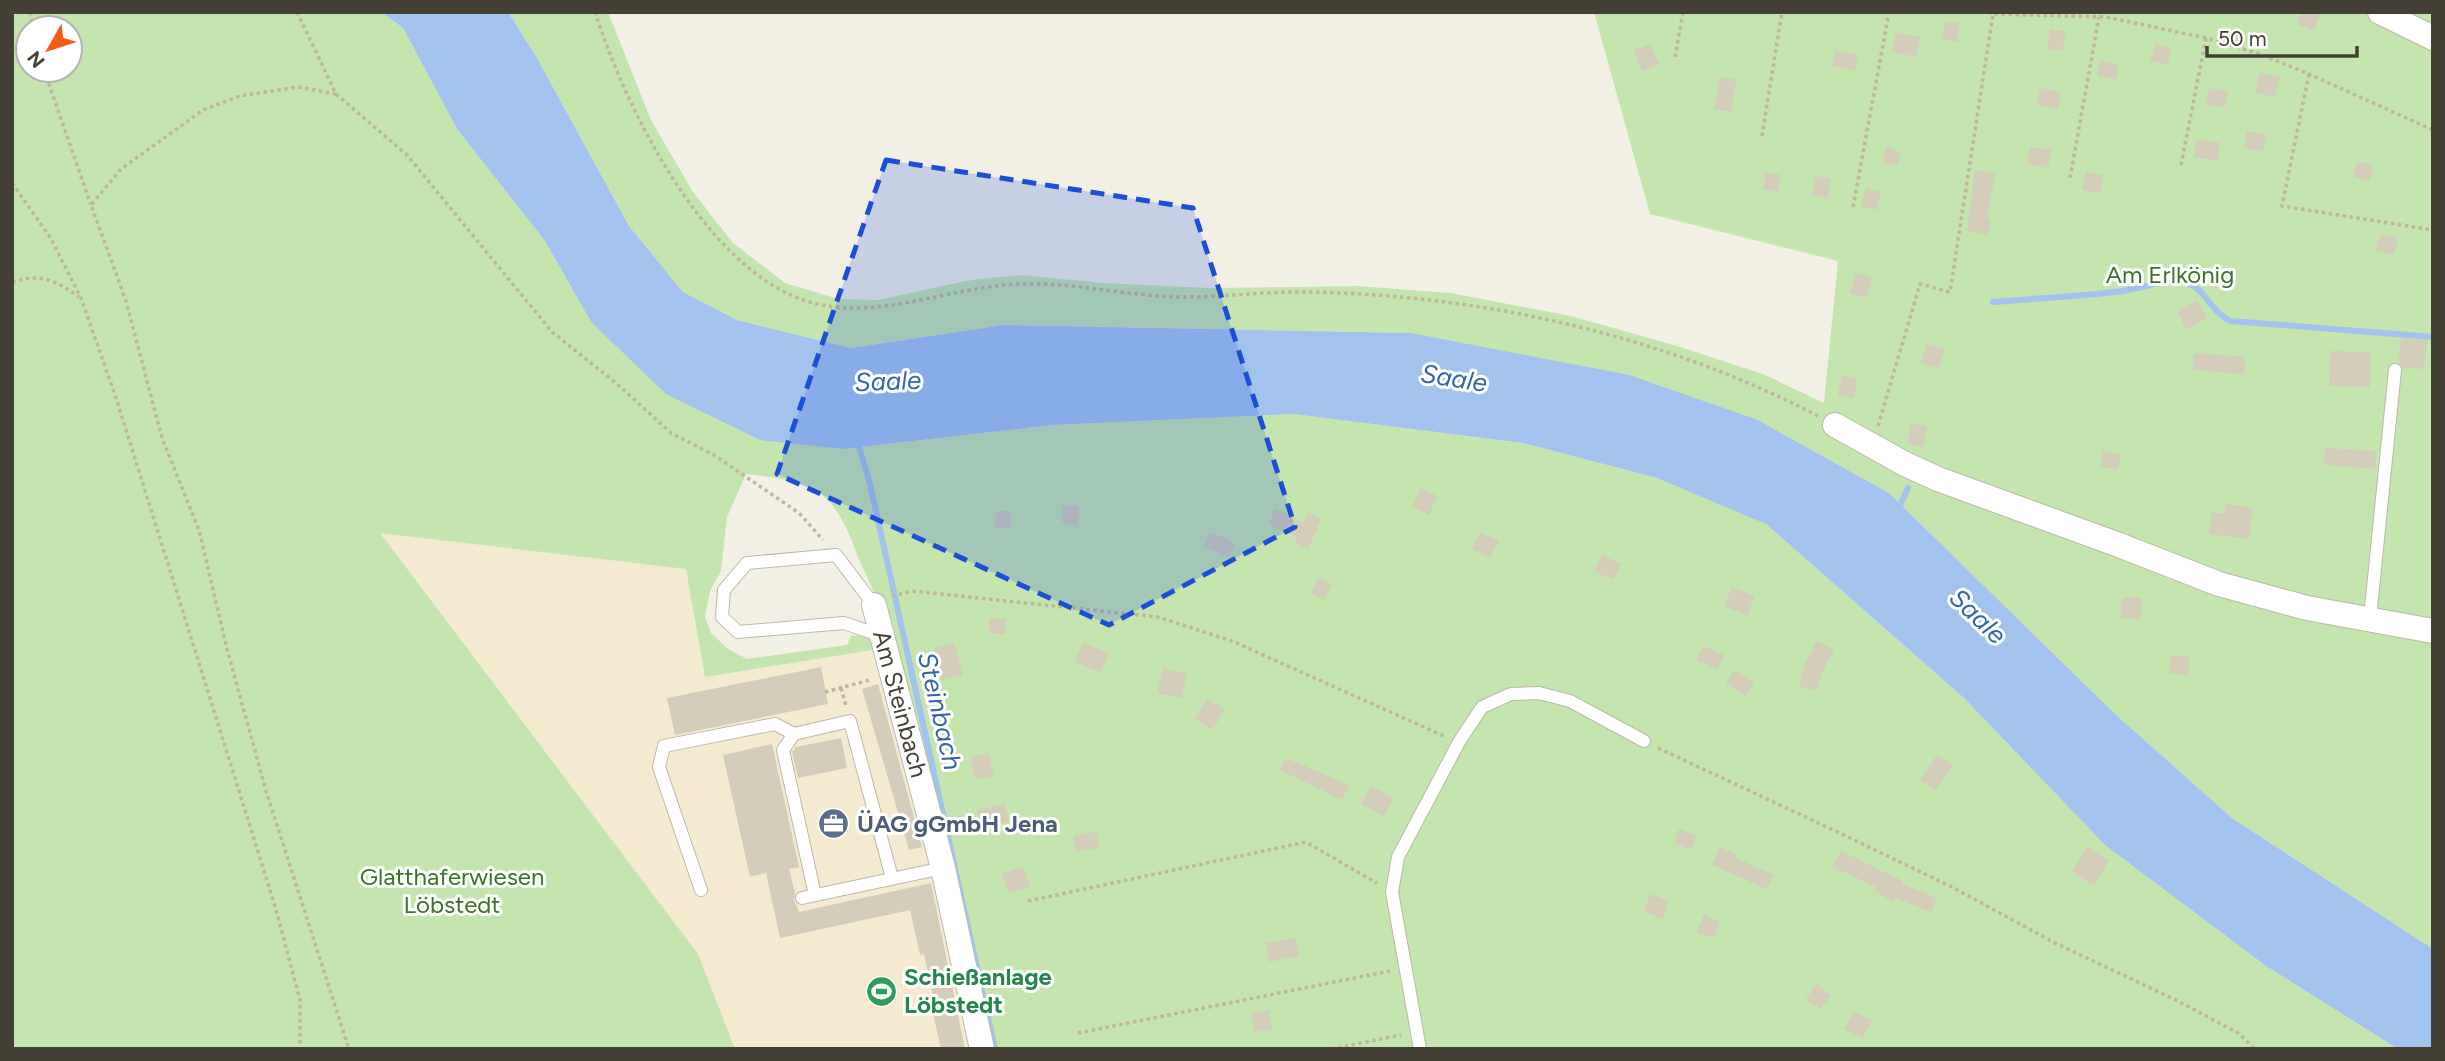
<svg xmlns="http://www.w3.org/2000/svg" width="2445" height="1061" font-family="Figtree,sans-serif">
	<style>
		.commercial { fill: #f4ead0 }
		.green { fill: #c4e5ae; fill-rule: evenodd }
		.water { fill: #a2c3ed }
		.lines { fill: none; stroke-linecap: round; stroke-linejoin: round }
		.stream { stroke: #a2c3ed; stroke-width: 6 }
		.building { fill: #d3cdba }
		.service-casing { stroke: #bdb9a8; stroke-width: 14 }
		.minor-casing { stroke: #bdb9a8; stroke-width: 26 }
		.path { stroke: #beb799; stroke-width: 3.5; stroke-dasharray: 3.5 3.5; stroke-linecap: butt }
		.service { stroke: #fff; stroke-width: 12 }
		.minor { stroke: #fff; stroke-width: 24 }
		.marked { fill: #1d4ed8; fill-opacity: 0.2; stroke: #1d4ed8; stroke-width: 5; stroke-dasharray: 14 9; stroke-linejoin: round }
		.labels { text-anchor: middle; stroke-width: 6; stroke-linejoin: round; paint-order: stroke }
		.park-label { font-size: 24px; fill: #3b732a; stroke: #fff }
		.street-label { font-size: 24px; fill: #444035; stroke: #fff }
		.service-label { font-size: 24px; font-weight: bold; fill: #4e5e75; stroke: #fff; text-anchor: start }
		.leisure-label { font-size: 24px; font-weight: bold; fill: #27864d; stroke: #fff; text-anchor: start }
		.water-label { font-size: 26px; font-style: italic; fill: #3266ac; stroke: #fff }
	</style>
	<rect width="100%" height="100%" fill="#f2f0e5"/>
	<!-- commercial -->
	<polygon class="commercial" points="379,532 686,569 705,677 879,649 979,1049 735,1049 698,954"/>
	<!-- green -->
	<g class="green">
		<path d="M 12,12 L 381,12 L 403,28 L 457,129 L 545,241 L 591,322 L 843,449 L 1052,425 L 1293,414 L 1523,443 L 1657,478 L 1752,517 L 1766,524 L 1964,698 L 2105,845 L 2266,966 L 2398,1049 L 991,1049 L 889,626 C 880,604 870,583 860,562 C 851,539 841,507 819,493 C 798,479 770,477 746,474 L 727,517 L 721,571 L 710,591 L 705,617 L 711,633 L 728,649 L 747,659 L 847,645 L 851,636 C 864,633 872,639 879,649 L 705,677 L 686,569 L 380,533 L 698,954 L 735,1049 L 12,1049 ZM 28,28 L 70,28 L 70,70 L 28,70 Z"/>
		<polygon points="508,12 608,12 651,120 693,192 733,243 785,283 838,299 878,300 970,280 1021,275 1103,283 1209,288 1357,286 1451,293 1571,316 1677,346 1763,374 1824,403 1838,261 1650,214 1594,12 2433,12 2433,949 2232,818 2114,713 1889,493 1758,420 1411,333 1004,325 851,348 737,320 683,292 629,226 537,58"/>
	</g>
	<!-- water -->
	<polygon class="water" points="381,12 508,12 537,58 629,226 683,292 737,320 851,348 1004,325 1411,333 1629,375 1758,420 1889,493 2114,713 2232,818 2433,949 2433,1049 2398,1049 2266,966 2105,845 1964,698 1766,524 1657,478 1523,443 1293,414 1052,425 843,449 760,440 666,394 591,322 545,241 457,129 403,28"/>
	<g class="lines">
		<!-- stream -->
		<g class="stream">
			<path d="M 1993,302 C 2037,298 2084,297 2128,290 C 2147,287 2168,278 2187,283 C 2205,288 2210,312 2231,321 L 2433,337"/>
			<polyline points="857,440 870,484 995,1049"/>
			<polyline points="1897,512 1908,488"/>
		</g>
	</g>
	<!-- building -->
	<g class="building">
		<polygon points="2301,12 2321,12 2314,31 2297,24"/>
		<polygon points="1945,21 1960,24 1957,42 1942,39"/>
		<polygon points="2050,29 2066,32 2062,51 2047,48"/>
		<polygon points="1896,33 1920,37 1916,57 1892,52"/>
		<polygon points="1650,44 1659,64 1642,71 1634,50"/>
		<polygon points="2155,44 2172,48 2167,65 2150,60"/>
		<polygon points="1835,50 1858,55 1855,71 1832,66"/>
		<polygon points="2100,61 2118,64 2116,79 2097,76"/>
		<polygon points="2260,72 2280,78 2274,97 2255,92"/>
		<polygon points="1720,77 1736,80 1731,112 1714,109"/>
		<polygon points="2040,88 2061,92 2058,109 2037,105"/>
		<polygon points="2209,88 2228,91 2225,107 2206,104"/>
		<polygon points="2247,131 2266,134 2263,151 2244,148"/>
		<polygon points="2197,139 2220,143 2217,161 2194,157"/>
		<polygon points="1886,147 1901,152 1897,166 1882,162"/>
		<polygon points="2030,147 2051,150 2048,168 2027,164"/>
		<polygon points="2358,161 2374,166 2369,181 2353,176"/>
		<polygon points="1975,170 1995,174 1987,218 1991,218 1988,235 1967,231"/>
		<polygon points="2086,172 2104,175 2100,193 2082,190"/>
		<polygon points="1766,173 1781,175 1778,191 1763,189"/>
		<polygon points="1816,176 1831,179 1828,198 1812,195"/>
		<polygon points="1866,188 1881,192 1876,210 1861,206"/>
		<polygon points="2381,234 2398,238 2394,255 2376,250"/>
		<polygon points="1856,273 1872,278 1867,298 1850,293"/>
		<polygon points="2197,300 2207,318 2187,330 2177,311"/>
		<polygon points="2401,338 2427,340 2424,369 2403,367 2398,362"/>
		<polygon points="1927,344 1945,349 1939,368 1921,363"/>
		<polygon points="2330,351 2370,352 2370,387 2329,386"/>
		<polygon points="2194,353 2245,357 2244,374 2193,370"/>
		<polygon points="1842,375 1857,378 1854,398 1838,395"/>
		<polygon points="1911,424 1927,426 1923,447 1907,444"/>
		<polygon points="2325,448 2376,451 2375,469 2324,465"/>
		<polygon points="2103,451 2121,454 2118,469 2101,467"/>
		<polygon points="1421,488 1437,496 1429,515 1412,507"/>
		<polygon points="2226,504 2253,508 2249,539 2209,534 2212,512 2224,514"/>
		<polygon points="1063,506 1079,507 1078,525 1062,523"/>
		<polygon points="1275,509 1304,522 1308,512 1321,518 1309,548 1295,543 1297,537 1268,524"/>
		<polygon points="996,511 1011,511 1011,528 995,528"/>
		<polygon points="1210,532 1235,543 1229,557 1204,546"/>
		<polygon points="1480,532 1499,541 1490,558 1472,549"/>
		<polygon points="1602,555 1621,564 1613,580 1594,571"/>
		<polygon points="1318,578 1332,585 1325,600 1311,594"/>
		<polygon points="1732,587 1755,596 1747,615 1724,606"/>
		<polygon points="2122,597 2142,598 2141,619 2120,618"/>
		<polygon points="989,618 1006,619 1005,634 989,633"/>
		<polygon points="1817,641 1834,649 1822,673 1816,691 1799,686 1805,664"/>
		<polygon points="954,643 963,675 942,680 934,648"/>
		<polygon points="1083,643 1109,653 1101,673 1075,662"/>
		<polygon points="1703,646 1724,655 1718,669 1697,660"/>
		<polygon points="2171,655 2190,657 2188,675 2169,673"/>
		<polygon points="821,667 828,704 675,735 667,698"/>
		<polygon points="1163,668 1187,674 1181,698 1157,693"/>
		<polygon points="1734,670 1754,681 1746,696 1726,684"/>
		<polygon points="878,684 922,847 909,850 862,689"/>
		<polygon points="1208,699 1225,710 1212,730 1195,719"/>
		<polygon points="841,738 847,768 798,778 792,752 796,747"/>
		<polygon points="772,744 799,867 789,869 795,893 794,900 799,912 931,883 965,1049 941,1049 929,995 933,995 924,954 920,955 910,910 780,938 766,873 750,877 723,755"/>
		<polygon points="989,753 994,776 975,779 970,757"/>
		<polygon points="1937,755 1953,766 1936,790 1920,780"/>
		<polygon points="1286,758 1349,785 1342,800 1280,770"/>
		<polygon points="1371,786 1394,798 1384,816 1361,804"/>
		<polygon points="1005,804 1009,821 981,828 977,810"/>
		<polygon points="1679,829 1697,835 1691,850 1674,843"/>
		<polygon points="1096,832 1099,848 1075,851 1073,836"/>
		<polygon points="1720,847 1737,855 1736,858 1774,875 1767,889 1712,865"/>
		<polygon points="2087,847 2109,860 2094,885 2072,872"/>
		<polygon points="1841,851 1903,881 1902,884 1937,898 1931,912 1895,898 1893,901 1874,891 1876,887 1833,867"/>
		<polygon points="1023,867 1030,886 1009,893 1002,874"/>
		<polygon points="1650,894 1669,901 1663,919 1644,912"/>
		<polygon points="1704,915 1720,922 1714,938 1697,932"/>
		<polygon points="1296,938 1299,956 1269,962 1266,943"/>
		<polygon points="1816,984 1831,995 1820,1009 1806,999"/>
		<polygon points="1269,1010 1272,1029 1254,1032 1251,1013"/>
		<polygon points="1853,1012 1872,1020 1863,1038 1844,1029"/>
	</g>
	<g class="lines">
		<defs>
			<g id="service">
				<polyline points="874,605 836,555 747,563 724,590 722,617 738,632 844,623 882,636"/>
				<polyline points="2370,618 2395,370"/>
				<polyline points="701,890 659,767 664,746 775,724 794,734"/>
				<polyline points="815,895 783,750 794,734 850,721 892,878"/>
				<polyline points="802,898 943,868"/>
				<polyline points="1420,1049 1392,892 1398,857 1459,742 1482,707 1511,694 1539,693 1570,701 1644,741"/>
			</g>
			<g id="minor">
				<polyline points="2380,12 2433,38"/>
				<polyline points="1835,425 1905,464 1938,479 2119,545 2219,584 2307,608 2433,631"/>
				<polyline points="874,605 943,868 982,1049"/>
			</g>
		</defs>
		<!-- service casing -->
		<use href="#service" class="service-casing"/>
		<!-- minor casing -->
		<use href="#minor" class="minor-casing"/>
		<!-- path -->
		<g class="path">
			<polyline points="30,12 33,28"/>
			<polyline points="297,12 336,94 407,155 552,332 616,383 671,433 714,455 799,513 823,540"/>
			<path d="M 595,12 C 625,106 698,253 791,295 C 866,329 943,286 1020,284 C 1071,282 1123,295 1174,297 C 1219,298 1264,291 1308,292 C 1482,295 1663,335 1818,416"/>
			<polyline points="1988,12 1993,14 2106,17 2206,38 2260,54 2309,74 2433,130"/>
			<polyline points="1675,57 1683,12"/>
			<polyline points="44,70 91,205"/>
			<polyline points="2309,74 2282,206 2433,230"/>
			<polyline points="336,94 298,87 240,96 203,110 121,169 91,205 126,301 162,438 199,530 227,649 266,791 349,1049"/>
			<polyline points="1762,136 1782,12"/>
			<polyline points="2181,165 2206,38"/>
			<polyline points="2070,178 2099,17"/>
			<polyline points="12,183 50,237 81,298 117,401 275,906 300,1000 300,1049"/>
			<polyline points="1853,207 1889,12"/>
			<path d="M 12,282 C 42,273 55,280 79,297"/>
			<polyline points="1878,426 1920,284 1950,292 1993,14"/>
			<polyline points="892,596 912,591 1158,617 1232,641 1446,737"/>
			<polyline points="841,688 846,706"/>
			<polyline points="825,692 870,680"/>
			<polyline points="1658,748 1844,835 1954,888 2055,943 2176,1000 2238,1033 2255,1049"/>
			<polyline points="1028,901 1306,842 1377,883"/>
			<polyline points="1078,1033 1390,971"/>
			<polyline points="1331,1049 1401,1035"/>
		</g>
		<!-- service -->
		<use href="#service" class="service"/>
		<!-- minor -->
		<use href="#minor" class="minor"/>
	</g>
	<!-- marked area -->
	<path class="marked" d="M 886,160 L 1193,208 L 1295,527 L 1109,625 L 777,474 Z"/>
	<!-- icons -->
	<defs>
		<symbol id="office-disc" viewBox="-11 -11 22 22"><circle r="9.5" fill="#5c6f8a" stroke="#fff"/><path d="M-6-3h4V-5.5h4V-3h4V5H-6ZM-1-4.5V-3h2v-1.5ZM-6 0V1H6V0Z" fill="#fff"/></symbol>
		<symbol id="stadium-disc" viewBox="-11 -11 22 22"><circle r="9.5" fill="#2e9e5b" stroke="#fff"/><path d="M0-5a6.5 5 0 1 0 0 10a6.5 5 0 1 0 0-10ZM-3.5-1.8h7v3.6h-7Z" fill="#fff"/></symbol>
	</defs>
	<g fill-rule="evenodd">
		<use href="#office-disc" x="816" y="806" width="35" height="35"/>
		<use href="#stadium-disc" x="864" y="974" width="35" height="35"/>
	</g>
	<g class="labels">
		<!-- park labels -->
		<g class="park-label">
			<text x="2170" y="283">Am Erlkönig</text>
			<text x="452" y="885">Glatthaferwiesen<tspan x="452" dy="28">Löbstedt</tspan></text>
		</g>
		<!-- street labels -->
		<g class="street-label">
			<text transform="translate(900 704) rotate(75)" y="8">Am Steinbach</text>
		</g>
		<!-- service labels -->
		<g class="service-label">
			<text x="857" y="832">ÜAG gGmbH Jena</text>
		</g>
		<!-- leisure labels -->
		<g class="leisure-label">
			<text x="904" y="985">Schießanlage<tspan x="904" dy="28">Löbstedt</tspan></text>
		</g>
		<!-- water labels -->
		<g class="water-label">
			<text transform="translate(1454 378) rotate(9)" y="9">Saale</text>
			<text transform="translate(888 381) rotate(-2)" y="9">Saale</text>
			<text transform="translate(1978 616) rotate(44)" y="9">Saale</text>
			<text transform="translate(940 711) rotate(77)" y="9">Steinbach</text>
		</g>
	</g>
	<!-- border -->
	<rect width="2445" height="1061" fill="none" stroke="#444035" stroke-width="28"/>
	<!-- north arrow -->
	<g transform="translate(49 49) rotate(231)"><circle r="33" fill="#ffffff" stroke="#b4b3ae" stroke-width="2"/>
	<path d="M0-5L12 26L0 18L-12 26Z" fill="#f35b1a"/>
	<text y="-10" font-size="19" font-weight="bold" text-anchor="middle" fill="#444035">N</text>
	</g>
	<!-- scale -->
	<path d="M2207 46v10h150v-10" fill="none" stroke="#444035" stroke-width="3.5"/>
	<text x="2218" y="46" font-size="21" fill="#444035" stroke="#ffffff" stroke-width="5" paint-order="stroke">50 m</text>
</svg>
